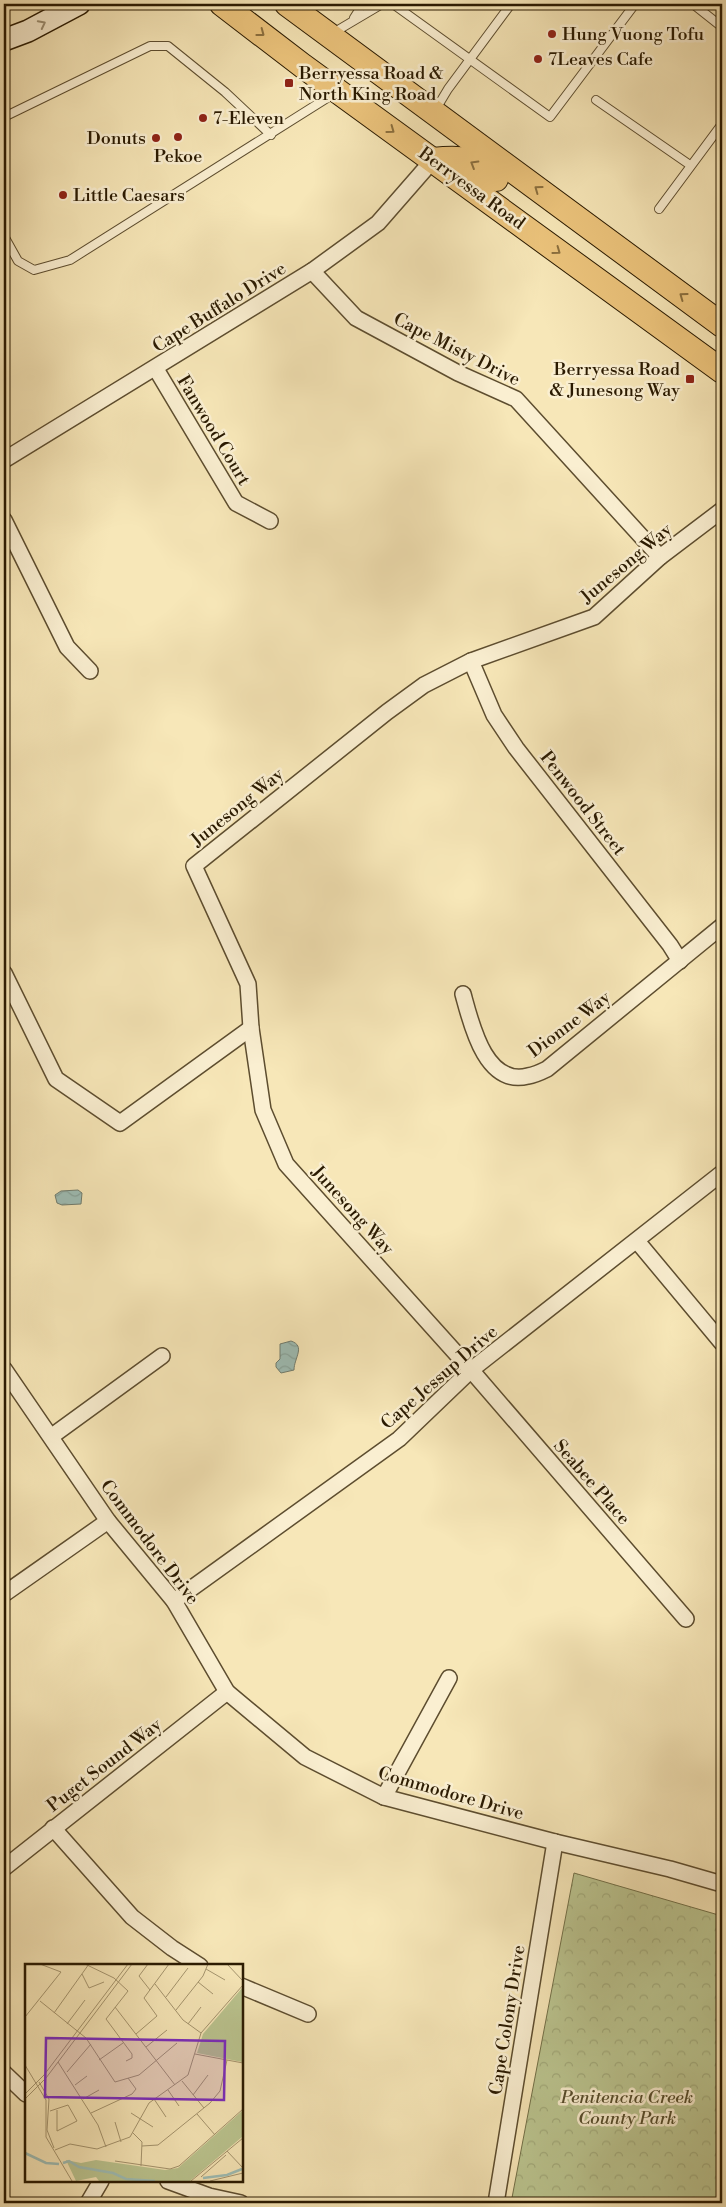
<svg xmlns="http://www.w3.org/2000/svg" width="726" height="2207" font-family="'Libre Bodoni',serif">
	<style>
		.park { fill: url(#park-crowns); stroke: #727048 }
		.water { fill: url(#water-waves); stroke: #707c6e }
		.lines { fill: none; stroke-linecap: round; stroke-linejoin: round }
		.lane-casing { stroke: #5d4d2f; stroke-width: 10 }
		.street-casing { stroke: #5d4d2f; stroke-width: 18 }
		.secondary-casing { stroke: #2a1a01; stroke-width: 24 }
		.primary-casing { stroke: #2a1a01; stroke-width: 26 }
		.lane { stroke: #faefd1; stroke-width: 8 }
		.street { stroke: #faefd1; stroke-width: 15 }
		.secondary { stroke: #faefd1; stroke-width: 21 }
		.primary { stroke: #ecc47c; stroke-width: 24 }
		.oneway { stroke: #9c8f73 }
		.oneway2 { stroke: #8b6f3e }
		.poi-dot { fill: #8f2418; stroke: #faefd1; stroke-width: 2 }
		.labels { text-anchor: middle; stroke-width: 5; stroke-linejoin: round; paint-order: stroke }
		.poi-label { font-size: 18px; fill: #2a1a01; stroke: #faefd1; text-anchor: start }
		.street-label { font-size: 18px; fill: #2a1a01; stroke: #faefd1 }
		.park-label { font-size: 18px; font-style: italic; fill: #564d2c; stroke: #faefd1 }
		.inset-river { fill: none; stroke: #9ebeb6; stroke-width: 2.5 }
		.inset-road { fill: none; stroke: #a5956f; stroke-width: 1 }
		.view { fill: #7b2cbf; fill-opacity: 0.15; stroke: #7b2cbf; stroke-width: 2.5 }
		.inset-edge { fill: none; stroke: #2a1a01; stroke-width: 2.5 }
	</style>
	<defs>
		<pattern id="park-crowns" width="20" height="18" patternUnits="userSpaceOnUse" patternTransform="scale(1.25)"><rect width="20" height="18" fill="#bbc590"/><path d="M2 6a3 3 0 1 1 6 0M12 15a3 3 0 1 1 6 0" fill="none" stroke="#a1a97a"/></pattern>
		<pattern id="water-waves" width="16" height="10" patternUnits="userSpaceOnUse" patternTransform="scale(1.25)"><rect width="16" height="10" fill="#9ebeb6"/><path d="M0 5q4-4 8 0t8 0" fill="none" stroke="#88a39b"/></pattern>
	</defs>
	<rect width="100%" height="100%" fill="#f7e7b8"/>
	<filter id="stains"><feTurbulence type="fractalNoise" baseFrequency=".004" numOctaves="4"/><feColorMatrix values="0 0 0 0 .2 0 0 0 0 .09 0 0 0 0 .02 0 0 0 .5 -.17"/></filter>
	<radialGradient id="worn" r=".72"><stop offset=".6" stop-color="#630" stop-opacity="0"/><stop offset="1" stop-color="#630" stop-opacity=".3"/></radialGradient>
	<!-- park -->
	<polygon class="park" points="574,1873 722,1916 722,2203 511,2203"/>
	<!-- water -->
	<g class="water">
		<polygon points="78,1190 82,1193 81,1204 62,1205 57,1203 55,1195 61,1191"/>
		<path d="M 291,1341 C 306,1346 294,1358 294,1370 L 281,1373 L 276,1367 L 276,1363 L 280,1359 L 280,1344 Z"/>
	</g>
	<g class="lines">
		<defs>
			<g id="lane">
				<polyline points="393,4 550,117 635,4"/>
				<polyline points="693,4 722,27"/>
				<polyline points="354,18 363,4"/>
				<polyline points="333,33 382,4"/>
				<polyline points="596,100 690,165"/>
				<polyline points="436,109 448,89 511,4"/>
				<polyline points="4,117 150,46 168,46 225,92 271,135"/>
				<polyline points="659,209 722,124"/>
				<polyline points="4,236 18,261 34,270 70,260 335,93"/>
			</g>
			<g id="street">
				<polyline points="312,271 356,318 458,373 516,399 660,557"/>
				<polyline points="156,369 236,503 270,521"/>
				<polyline points="4,460 312,271 378,223 433,160"/>
				<polyline points="4,520 67,647 90,671"/>
				<polyline points="471,661 494,715 516,748 670,945 680,961"/>
				<polyline points="4,973 56,1079 120,1123 251,1028"/>
				<path d="M 463,994 C 471,1023 485,1087 528,1076 C 535,1075 541,1072 547,1069 L 722,926"/>
				<polyline points="637,1241 722,1343"/>
				<polyline points="4,1369 108,1521 174,1601 227,1692 305,1757 384,1797 555,1842 670,1869 722,1884"/>
				<polyline points="52,1436 162,1356"/>
				<polyline points="4,1594 108,1521"/>
				<polyline points="174,1601 399,1439 471,1370 722,1173"/>
				<polyline points="686,1619 471,1370 286,1164 263,1110 251,1028 248,984 194,866 387,712 424,685 471,661 594,617 660,557 722,510"/>
				<polyline points="384,1797 449,1678"/>
				<polyline points="53,1828 132,1917 172,1948 200,1966"/>
				<polyline points="4,1868 227,1692"/>
				<polyline points="241,1986 308,2014"/>
				<polyline points="4,2073 26,2094"/>
				<polyline points="168,2181 209,2196 241,2203"/>
				<polyline points="88,2203 101,2181"/>
				<polyline points="496,2203 555,1842"/>
			</g>
			<polyline id="secondary" points="4,40 28,31 79,4"/>
			<g id="primary">
				<polyline points="222,4 303,66 722,371"/>
				<polyline points="287,4 722,325"/>
				<path d="M 433,160 C 467,156 469,159 496,179"/>
			</g>
		</defs>
		<!-- lane casing -->
		<use href="#lane" class="lane-casing"/>
		<!-- street casing -->
		<use href="#street" class="street-casing"/>
		<!-- secondary casing -->
		<use href="#secondary" class="secondary-casing"/>
		<!-- primary casing -->
		<use href="#primary" class="primary-casing"/>
		<!-- lane -->
		<use href="#lane" class="lane"/>
		<!-- street -->
		<use href="#street" class="street"/>
		<!-- secondary -->
		<use href="#secondary" class="secondary"/>
		<!-- primary -->
		<use href="#primary" class="primary"/>
	</g>
	<!-- one-way arrows -->
	<defs><path id="oneway-chevron" d="M-2-3.5L2.5 0L-2 3.5" fill="none" stroke-width="1.6" stroke-linecap="round" stroke-linejoin="round" transform="scale(1.25)"/></defs>
	<use class="oneway" href="#oneway-chevron" transform="translate(42 24) rotate(-27)"/>
	<g class="oneway2">
		<use href="#oneway-chevron" transform="translate(261 33) rotate(37)"/>
		<use href="#oneway-chevron" transform="translate(391 130) rotate(36)"/>
		<use href="#oneway-chevron" transform="translate(474 164) rotate(-149)"/>
		<use href="#oneway-chevron" transform="translate(538 189) rotate(-144)"/>
		<use href="#oneway-chevron" transform="translate(557 251) rotate(36)"/>
		<use href="#oneway-chevron" transform="translate(683 296) rotate(-144)"/>
	</g>
	<!-- markers -->
	<g class="poi-dot">
		<circle cx="552" cy="34" r="5"/>
		<circle cx="538" cy="59" r="5"/>
		<rect x="284" y="78" width="10" height="10" rx="2.5"/>
		<circle cx="203" cy="118" r="5"/>
		<circle cx="178" cy="137" r="5"/>
		<circle cx="156" cy="138" r="5"/>
		<circle cx="63" cy="195" r="5"/>
		<rect x="685" y="374" width="10" height="10" rx="2.5"/>
	</g>
	<g class="labels">
		<!-- poi labels -->
		<g class="poi-label">
			<text x="562" y="40">Hung Vuong Tofu</text>
			<text x="548" y="65">7Leaves Cafe</text>
			<text x="299" y="79">Berryessa Road &amp;<tspan x="299" dy="21">North King Road</tspan></text>
			<text x="213" y="124">7-Eleven</text>
			<text x="146" y="144" text-anchor="end">Donuts</text>
			<text x="178" y="162" text-anchor="middle">Pekoe</text>
			<text x="73" y="201">Little Caesars</text>
			<text x="680" y="375" text-anchor="end">Berryessa Road<tspan x="680" dy="21">&amp; Junesong Way</tspan></text>
		</g>
		<!-- street labels -->
		<g class="street-label">
			<text transform="translate(472 188) rotate(36)" y="6">Berryessa Road</text>
			<text transform="translate(219 307) rotate(-32)" y="6">Cape Buffalo Drive</text>
			<text transform="translate(457 349) rotate(27)" y="6">Cape Misty Drive</text>
			<text transform="translate(214 430) rotate(59)" y="6">Fanwood Court</text>
			<text transform="translate(626 563) rotate(-40)" y="6">Junesong Way</text>
			<text transform="translate(583 803) rotate(52)" y="6">Penwood Street</text>
			<text transform="translate(237 807) rotate(-39)" y="6">Junesong Way</text>
			<text transform="translate(569 1024) rotate(-37)" y="6">Dionne Way</text>
			<text transform="translate(353 1210) rotate(48)" y="6">Junesong Way</text>
			<text transform="translate(439 1377) rotate(-41)" y="6">Cape Jessup Drive</text>
			<text transform="translate(592 1482) rotate(49)" y="6">Seabee Place</text>
			<text transform="translate(150 1542) rotate(53)" y="6">Commodore Drive</text>
			<text transform="translate(104 1765) rotate(-38)" y="6">Puget Sound Way</text>
			<text transform="translate(451 1793) rotate(16)" y="6">Commodore Drive</text>
			<text transform="translate(507 2020) rotate(-81)" y="6">Cape Colony Drive</text>
		</g>
		<!-- park labels -->
		<g class="park-label">
			<text x="627" y="2103">Penitencia Creek<tspan x="627" dy="21">County Park</tspan></text>
		</g>
	</g>
	<!-- overview -->
	<g transform="translate(25 1964)">
		<rect width="218" height="218" fill="#f7e7b8"/>
		<path d="M 217,24 L 217,98 L 172,89 L 178,70 ZM 217,147 L 217,173 L 165,217 L 74,217 L 71,213 L 51,217 L 41,196 L 56,199 L 71,196 L 140,206 L 153,204 Z" fill="#bbc590"/>
		<path d="M 206,66 L 217,67 L 217,94 L 208,93 Z" fill="#bbc590"/>
		<path class="inset-river" d="M 0,189 L 21,199 L 34,200M 38,199 L 44,197 L 54,203 L 88,209 L 101,215 L 130,217M 178,214 L 202,211 L 217,205"/>
		<path class="inset-road" d="M 60,0 L 89,14 L 103,27 L 81,55 L 107,90 L 107,94 L 101,97M 123,0 L 114,12 L 125,26M 202,0 L 218,17M 181,5 L 200,16M 57,10 L 64,24 L 79,18M 173,18 L 188,30M 130,20 L 158,56 L 176,69M 141,33 L 163,4M 15,37 L 61,74 L 90,118 L 114,111 L 152,79M 90,43 L 150,121M 151,46 L 178,12 L 183,0M 29,49 L 64,0M 0,53 L 36,8 L 15,0M 42,60 L 60,36M 163,60 L 176,43M 111,70 L 132,52 L 119,34 L 144,0M 121,83 L 142,66M 170,90 L 218,99M 74,96 L 98,79M 33,98 L 73,161 L 81,183M 0,101 L 21,136 L 21,173 L 47,217M 42,108 L 66,80M 157,117 L 179,144M 14,118 L 24,135 L 22,166 L 29,184M 50,121 L 62,112M 143,126 L 154,142M 0,130 L 19,111 L 103,0M 168,131 L 183,111M 0,135 L 21,114 L 107,0M 58,135 L 74,126M 129,135 L 141,153M 25,147 L 43,141 L 52,157 L 32,167 L 32,146M 66,149 L 107,130 L 111,125 L 103,114M 106,149 L 128,163M 172,150 L 190,171M 90,158 L 96,178M 108,169 L 117,178 L 116,202M 117,182 L 133,181 L 185,139 L 195,127 L 202,96M 30,186 L 45,180 L 72,185 L 105,173 L 124,139 L 163,111 L 176,69 L 218,21M 202,187 L 218,204M 90,197 L 145,205 L 154,202 L 218,145M 176,213 L 201,191M 166,217 L 218,174M 185,217 L 218,209"/>
		<path class="view" d="M 21,74 L 200,77 L 199,136 L 20,133 Z"/>
		<rect width="218" height="218" class="inset-edge"/>
	</g>
	<!-- margin -->
	<rect width="726" height="2207" fill="none" stroke="#f7e7b8" stroke-width="20"/>
	<rect x="5" y="5" width="716" height="2197" fill="none" stroke="#2a1a01" stroke-width="2.5"/>
	<rect x="10" y="10" width="706" height="2187" fill="none" stroke="#2a1a01"/>
	<rect width="100%" height="100%" filter="url(#stains)"/>
	<rect width="100%" height="100%" fill="url(#worn)"/>
</svg>
